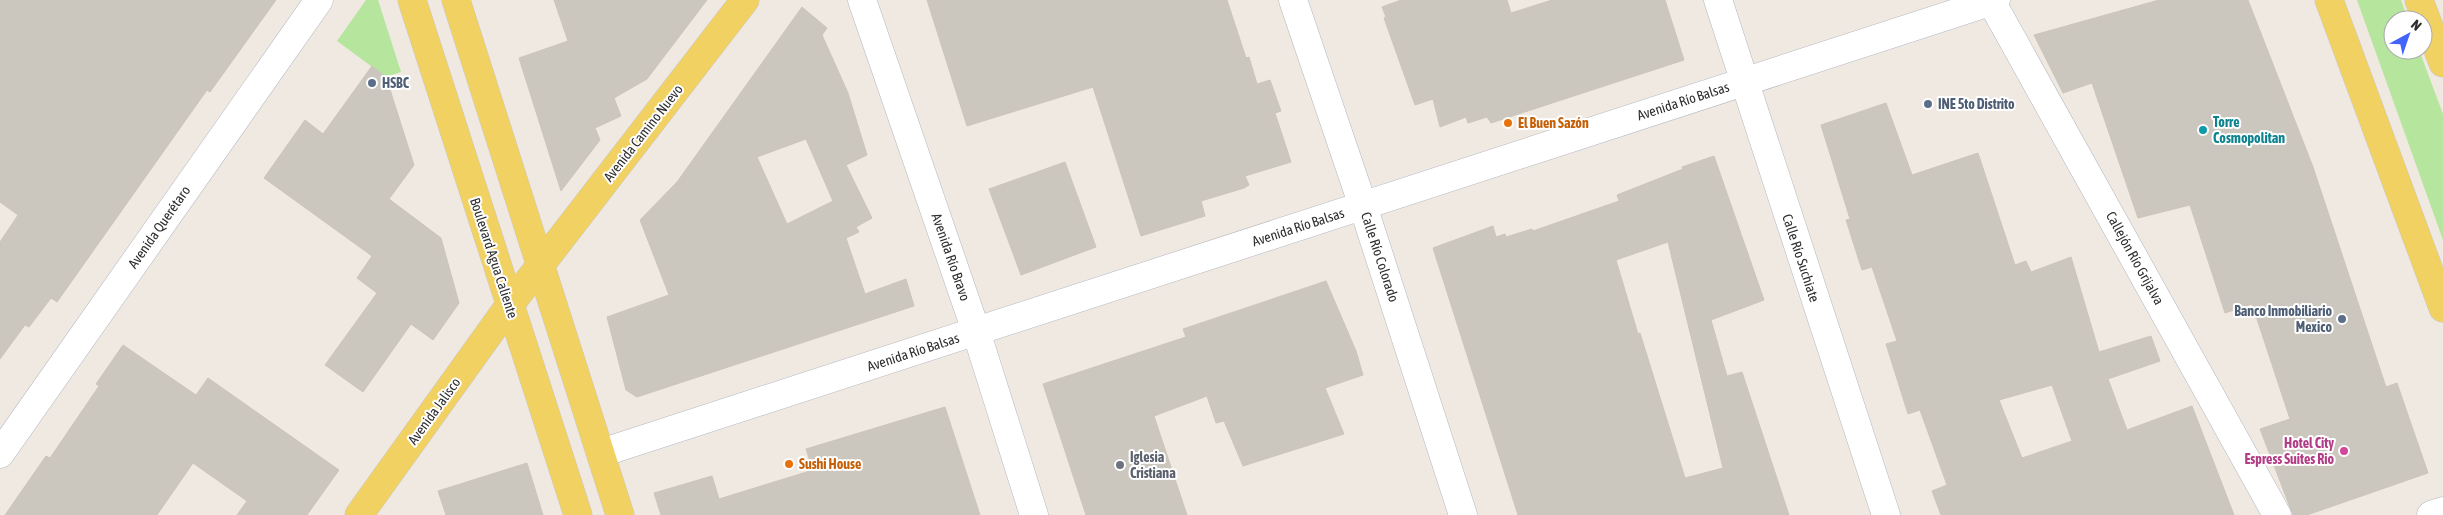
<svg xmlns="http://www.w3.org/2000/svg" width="2443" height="515" font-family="'Asap Condensed',sans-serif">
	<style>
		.green { fill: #b6e59e }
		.building { fill: #cbc7bf; stroke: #cbc5ba; fill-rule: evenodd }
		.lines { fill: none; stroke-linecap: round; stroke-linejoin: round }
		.minor-casing { stroke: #b4b7c1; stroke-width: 29 }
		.major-casing { stroke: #c9c9c9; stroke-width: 29 }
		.minor { stroke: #fff; stroke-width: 28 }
		.major { stroke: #f2d163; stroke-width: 28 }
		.service-dot { fill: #5c6f8a; stroke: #fff; stroke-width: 2 }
		.food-dot { fill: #e8710a; stroke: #fff; stroke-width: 2 }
		.culture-dot { fill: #0f9aa8; stroke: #fff; stroke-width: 2 }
		.hotel-dot { fill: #d1479c; stroke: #fff; stroke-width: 2 }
		.worship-dot { fill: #6b7280; stroke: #fff; stroke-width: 2 }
		.labels { text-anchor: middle; stroke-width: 4; stroke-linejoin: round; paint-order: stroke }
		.service-label { font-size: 14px; font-weight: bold; fill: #4e5e75; stroke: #fff; text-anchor: start }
		.street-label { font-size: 14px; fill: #2e2e2e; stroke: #fff }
		.culture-label { font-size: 14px; font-weight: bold; fill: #0d838f; stroke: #fff; text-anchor: start }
		.food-label { font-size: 14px; font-weight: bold; fill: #c56008; stroke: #fff; text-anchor: start }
		.hotel-label { font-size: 14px; font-weight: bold; fill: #b23c85; stroke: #fff; text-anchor: end }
		.worship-label { font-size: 14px; font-weight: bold; fill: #5b616d; stroke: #fff; text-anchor: start }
	</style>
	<rect width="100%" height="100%" fill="#efe9e1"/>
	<!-- green -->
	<g class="green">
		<polygon points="366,0 378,0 401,72 386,77 337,41"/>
		<polygon points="2357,0 2401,0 2408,20 2393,20 2393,50 2419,50 2443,114 2443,240"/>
	</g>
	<!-- building -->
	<g class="building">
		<polygon points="0,0 276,0 210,92 207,90 57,302 51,298 29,327 25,325 0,359 0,242 18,215 0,202"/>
		<polygon points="554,0 707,0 647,79 614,98 621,116 595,128 600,140 561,191 519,58 568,41"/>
		<polygon points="927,0 1227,0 1246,58 1249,57 1257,84 1270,80 1281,111 1275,113 1291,162 1245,176 1249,185 1244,188 1201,201 1205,216 1141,236 1093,87 967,126"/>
		<polygon points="1401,0 1507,0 1511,13 1552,0 1665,0 1684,60 1491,123 1487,117 1468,123 1466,117 1440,127 1433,99 1415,105 1384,18 1386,17 1382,7"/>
		<polygon points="2159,0 2248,0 2313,167 2386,387 2397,383 2428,473 2307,515 2293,515 2260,429 2290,419 2252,304 2225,313 2190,205 2138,218 2092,83 2063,93 2034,35"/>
		<path d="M 802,7 L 827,28 L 822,35 L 848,93 L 867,155 L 846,165 L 872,218 L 856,227 L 859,232 L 846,238 L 865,294 L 906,279 L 914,306 L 637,397 L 626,390 L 607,317 L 669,295 L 640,220 L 677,182 ZM 806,139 L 833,201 L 787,224 L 757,157 Z"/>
		<polygon points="372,66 386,77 414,165 389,199 441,238 459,303 433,340 411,324 363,392 325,365 377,293 357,278 372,256 264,178 305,120 323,134"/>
		<path d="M 1886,103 L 1912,175 L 1978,153 L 2015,265 L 2026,261 L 2031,272 L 2071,257 L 2099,352 L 2151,336 L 2160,361 L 2108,379 L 2127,430 L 2192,406 L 2234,515 L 1941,515 L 1932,491 L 1947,485 L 1920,410 L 1908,414 L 1886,344 L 1897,341 L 1872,267 L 1862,270 L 1846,220 L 1850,219 L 1821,125 ZM 2052,385 L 2072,441 L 2022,458 L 1999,400 Z"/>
		<path d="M 1714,156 L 1764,300 L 1711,320 L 1727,376 L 1742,372 L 1789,515 L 1518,515 L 1433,248 L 1493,226 L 1496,237 L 1505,234 L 1506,237 L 1532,229 L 1533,231 L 1619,201 L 1617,195 L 1683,169 L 1682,167 ZM 1668,242 L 1723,468 L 1685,478 L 1640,333 L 1638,334 L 1616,260 Z"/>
		<polygon points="1065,162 1096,247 1021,275 989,189"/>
		<polygon points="1326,281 1356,351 1363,375 1325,388 1344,434 1243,466 1224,421 1216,423 1207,396 1154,416 1187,515 1086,515 1043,384 1186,337 1183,329"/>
		<polygon points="123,345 196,395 208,378 339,470 307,515 237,515 247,501 193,463 157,515 5,515 46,456 50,458 99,386 96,384"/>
		<polygon points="945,407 980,515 661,515 654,493 712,476 719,499 813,470 806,449"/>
		<polygon points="527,463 543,515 446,515 438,491"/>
	</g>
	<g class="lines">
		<defs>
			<g id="minor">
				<polyline points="862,0 976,331 1034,515"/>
				<polyline points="1293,0 1363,206 1463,515"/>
				<polyline points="1718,0 1886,515"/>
				<polyline points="1991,1 2277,515"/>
				<polyline points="601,453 1996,0"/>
				<polyline points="0,454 319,0"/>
				<polyline points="2431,515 2443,511"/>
			</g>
			<g id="major">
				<polyline points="412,0 578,515"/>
				<polyline points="456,0 620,515"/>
				<polyline points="2329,0 2443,308"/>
				<polyline points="2419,0 2443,63"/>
				<polyline points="359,515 509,306 745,0"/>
			</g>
		</defs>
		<!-- minor casing -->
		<use href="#minor" class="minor-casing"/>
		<!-- major casing -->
		<use href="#major" class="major-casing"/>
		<!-- minor -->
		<use href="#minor" class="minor"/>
		<!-- major -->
		<use href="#major" class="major"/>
	</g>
	<!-- markers -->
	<g class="service-dot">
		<circle cx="372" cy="83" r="5"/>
		<circle cx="1928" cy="104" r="5"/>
		<circle cx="2342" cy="319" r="5"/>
	</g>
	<g class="food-dot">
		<circle cx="1508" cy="123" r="5"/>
		<circle cx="789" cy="464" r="5"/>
	</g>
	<circle class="culture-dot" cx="2203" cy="130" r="5"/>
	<circle class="hotel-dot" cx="2344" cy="451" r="5"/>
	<circle class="worship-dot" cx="1120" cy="465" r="5"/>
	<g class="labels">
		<!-- service labels -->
		<g class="service-label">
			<text x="382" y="88">HSBC</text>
			<text x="1938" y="109">INE 5to Distrito</text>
			<text x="2332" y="316" text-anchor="end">Banco Inmobiliario<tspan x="2332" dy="16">Mexico</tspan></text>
		</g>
		<!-- street labels -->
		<g class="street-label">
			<text transform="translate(1683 101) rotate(-18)" y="5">Avenida Río Balsas</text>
			<text transform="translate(643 133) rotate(-52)" y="5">Avenida Camino Nuevo</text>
			<text transform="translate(159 227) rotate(-55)" y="5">Avenida Querétaro</text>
			<text transform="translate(1298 227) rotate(-18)" y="5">Avenida Río Balsas</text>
			<text transform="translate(951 257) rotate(71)" y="5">Avenida Río Bravo</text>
			<text transform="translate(1380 257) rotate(72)" y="5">Calle Río Colorado</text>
			<text transform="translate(494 258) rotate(72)" y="5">Boulevard Agua Caliente</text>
			<text transform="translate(1801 258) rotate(72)" y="5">Calle Río Suchiate</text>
			<text transform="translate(2135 258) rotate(61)" y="5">Callejón Río Grijalva</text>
			<text transform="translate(913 352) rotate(-18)" y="5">Avenida Río Balsas</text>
			<text transform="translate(434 411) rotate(-54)" y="5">Avenida Jalisco</text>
		</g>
		<!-- culture labels -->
		<g class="culture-label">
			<text x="2213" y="127">Torre<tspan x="2213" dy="16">Cosmopolitan</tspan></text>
		</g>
		<!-- food labels -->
		<g class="food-label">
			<text x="1518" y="128">El Buen Sazón</text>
			<text x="799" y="469">Sushi House</text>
		</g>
		<!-- hotel labels -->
		<g class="hotel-label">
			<text x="2334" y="448">Hotel City<tspan x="2334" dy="16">Espress Suites Rio</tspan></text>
		</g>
		<!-- worship labels -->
		<g class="worship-label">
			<text x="1130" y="462">Iglesia<tspan x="1130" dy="16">Cristiana</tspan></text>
		</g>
	</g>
	<!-- north arrow -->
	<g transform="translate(2408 35) rotate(40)"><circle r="24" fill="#ffffff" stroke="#ababab"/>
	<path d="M0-4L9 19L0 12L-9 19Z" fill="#4264fb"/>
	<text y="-8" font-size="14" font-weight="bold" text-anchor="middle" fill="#2e2e2e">N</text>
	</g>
</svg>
